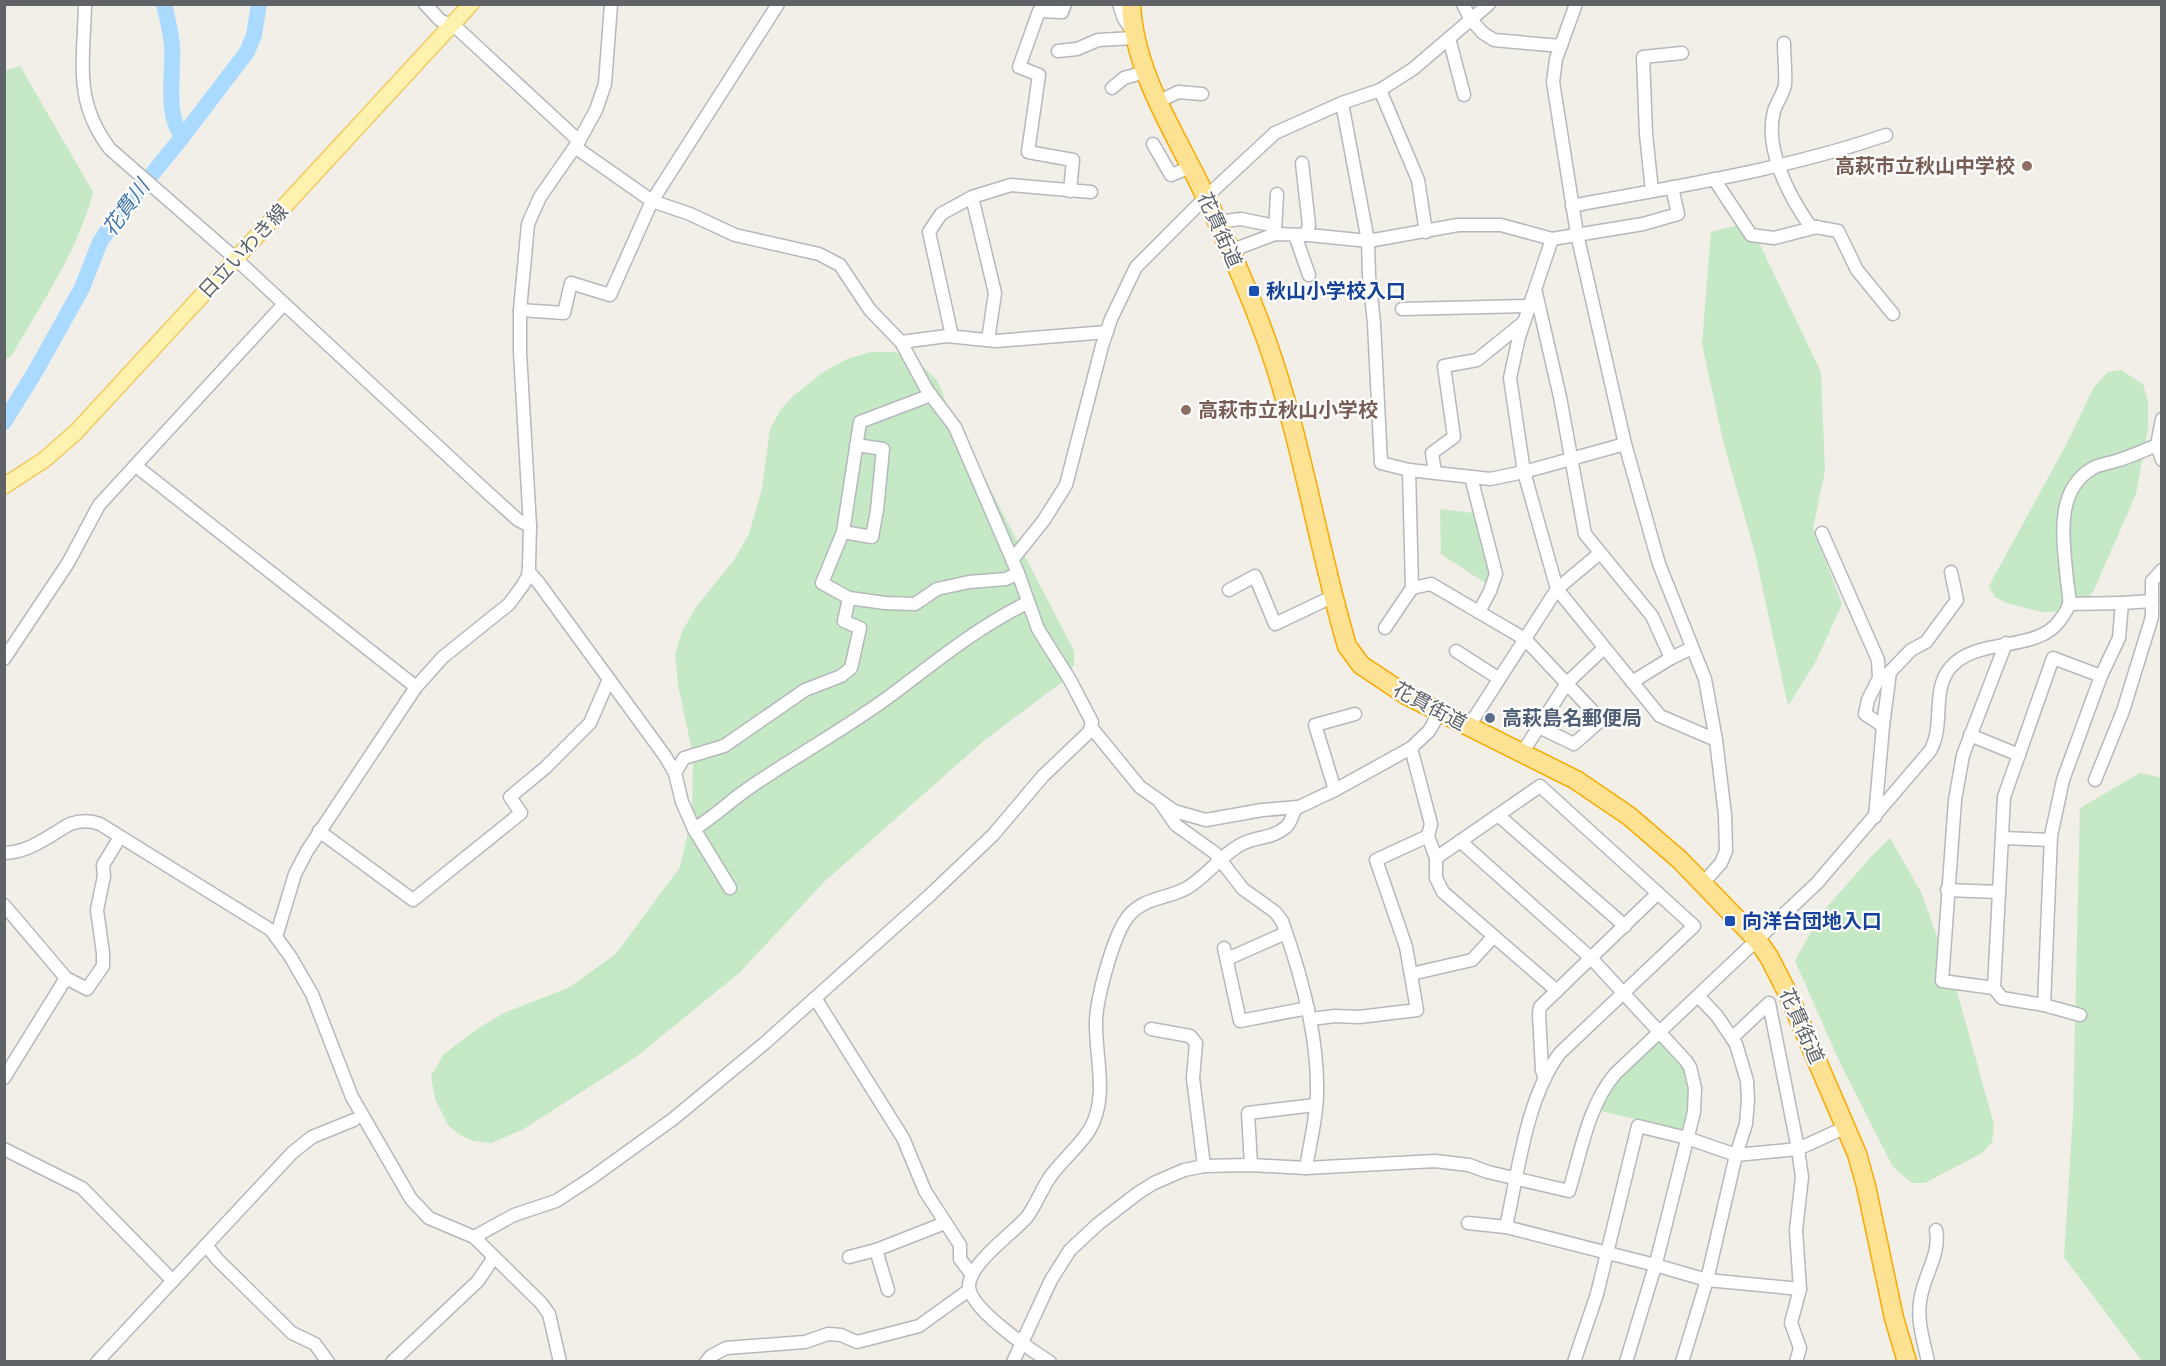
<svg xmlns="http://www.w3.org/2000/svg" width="2166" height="1366" font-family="Helvetica,'Noto Sans JP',sans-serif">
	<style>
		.green { fill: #c5e8c5 }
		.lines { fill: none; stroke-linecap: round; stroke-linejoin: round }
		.river { stroke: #aadaff; stroke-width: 16 }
		.minor-casing { stroke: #b5b8bc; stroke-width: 15 }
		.major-casing { stroke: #f2c960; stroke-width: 18 }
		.highway-casing { stroke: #f9ab00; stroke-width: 21 }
		.minor { stroke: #fff; stroke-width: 12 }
		.major { stroke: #fff2af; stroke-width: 15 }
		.highway { stroke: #fde293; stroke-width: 18 }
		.education-dot { fill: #8d6e63; stroke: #fff; stroke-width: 2 }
		.transit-dot { fill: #1a4fb4; stroke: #fff; stroke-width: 2 }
		.service-dot { fill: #5c6f8a; stroke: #fff; stroke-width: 2 }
		.labels { text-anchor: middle; stroke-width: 4.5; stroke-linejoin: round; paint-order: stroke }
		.education-label { font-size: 20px; font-weight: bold; fill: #785e54; stroke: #fff; text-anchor: end }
		.street-label { font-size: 20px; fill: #5f6368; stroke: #fff }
		.transit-label { font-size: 20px; font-weight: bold; fill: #164399; stroke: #fff; text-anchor: start }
		.service-label { font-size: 20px; font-weight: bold; fill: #4e5e75; stroke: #fff; text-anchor: start }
		.water-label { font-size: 21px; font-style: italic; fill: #4174aa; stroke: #fff }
	</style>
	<rect width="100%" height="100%" fill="#f1efe8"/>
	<!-- green -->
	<g class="green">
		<path d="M 20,66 L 93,192 C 78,251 42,302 12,355 L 5,360 L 5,71 Z"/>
		<polygon points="1749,222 1821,372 1825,471 1813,528 1842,604 1816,661 1788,706 1755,553 1723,441 1702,344 1711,232"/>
		<polygon points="871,352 895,352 920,364 937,380 949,409 1074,651 1074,665 1062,682 986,739 825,881 739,973 636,1057 522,1130 491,1143 473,1141 460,1135 448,1125 435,1099 431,1076 444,1054 480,1027 506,1012 568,988 616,954 680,867 692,814 693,755 678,685 675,654 682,632 696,607 734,560 749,534 762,489 770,429 781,409 794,395 825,371 847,359"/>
		<polygon points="2121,370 2143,384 2148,403 2148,428 2136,494 2093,592 2078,607 2071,611 2043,612 2009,604 1995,597 1989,586 2066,445 2094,387 2108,372"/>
		<polygon points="1440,509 1474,513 1491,568 1485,583 1441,554"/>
		<polygon points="2140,773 2162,778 2161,1361 2142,1361 2064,1257 2073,1115 2080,808"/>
		<polygon points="1890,838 1921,892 1958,995 1994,1125 1992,1142 1982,1153 1925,1183 1912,1183 1893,1167 1841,1065 1795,961 1820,915 1871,857"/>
		<polygon points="1661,1033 1693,1078 1689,1132 1601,1111 1599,1098"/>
	</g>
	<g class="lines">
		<!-- river -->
		<g class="river">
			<path d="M 164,4 C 167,18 171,32 172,46 C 174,72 164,116 183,136"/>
			<polyline points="4,422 35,372 82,288 100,242 115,220 183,136 247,52 254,35 259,4"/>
		</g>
		<defs>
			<g id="minor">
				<path d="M 85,4 C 84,61 73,101 110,149 L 236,259 L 488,493 L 518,520 L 530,526"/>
				<polyline points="425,4 440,20 459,30 579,141"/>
				<polyline points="1065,4 1062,12 1039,11 1019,67 1039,75 1028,152 1073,160 1070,191"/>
				<polyline points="1119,4 1124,19 1132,30"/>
				<polyline points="1463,4 1471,20 1483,33 1494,40 1561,46"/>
				<polyline points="1576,4 1556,59 1553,82 1577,234 1625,444 1659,564 1705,679 1716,740 1725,815 1726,851 1721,863 1703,883"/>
				<polyline points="1449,38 1464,95"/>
				<path d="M 1784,43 C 1784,57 1786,72 1785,85 C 1783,94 1777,102 1774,111 C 1764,149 1789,196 1810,226 L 1838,231 L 1857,270 L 1893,314"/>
				<polyline points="1058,51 1077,49 1098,40 1134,38"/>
				<polyline points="1112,88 1124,78 1145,72"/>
				<polyline points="1380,90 1418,180 1426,232"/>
				<polyline points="1158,102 1178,92 1202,94"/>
				<polyline points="1342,103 1368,241 1369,276 1374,323 1381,463 1409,470 1490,479 1524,472 1625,444"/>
				<polyline points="1153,144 1171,175 1191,167"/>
				<polyline points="1302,163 1309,225 1306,235"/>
				<polyline points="1714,179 1751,235 1774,238 1817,227"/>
				<polyline points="1672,187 1678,214 1643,224 1552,239 1519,337 1510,378 1524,472 1557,589 1660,716 1716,740"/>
				<polyline points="1652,191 1646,134 1643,57 1682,53"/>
				<polyline points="972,197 995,293 988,340"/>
				<path d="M 1572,206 C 1677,186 1784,170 1886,135"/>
				<polyline points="1217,222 1241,219 1275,226"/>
				<polyline points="1275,233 1277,194"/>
				<polyline points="1295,235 1309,275"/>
				<polyline points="1230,251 1275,234 1309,235 1368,241 1458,225 1501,225 1552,239"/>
				<polyline points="1536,293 1560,397 1585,534 1652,616 1671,658 1692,648"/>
				<polyline points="1402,309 1531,306"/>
				<polyline points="520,310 564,313 571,283 610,295 652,201 778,4"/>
				<polyline points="952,336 929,232 941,214 972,197 1011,185 1091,192"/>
				<polyline points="901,342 947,336 996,341 1107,332"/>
				<polyline points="931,395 860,422 843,532 822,583 849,598 885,603 915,604 937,589 969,582 1006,579 1018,573"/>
				<polyline points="2162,419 2157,445 2162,460"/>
				<polyline points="136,466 416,687"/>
				<polyline points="1409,470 1412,588 1431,584 1525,639 1601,720 1574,744 1539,727"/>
				<polyline points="1435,473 1432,453 1454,437 1444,366 1477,360 1524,322"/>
				<polyline points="1471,477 1496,574 1490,591 1479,612"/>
				<polyline points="843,532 872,537 877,510 883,449 856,445"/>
				<polyline points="1822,533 1878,660 1879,678 1868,700 1865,714 1883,726"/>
				<polyline points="1012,560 1044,520 1066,485 1102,346 1111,319 1136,267 1206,197 1275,133 1342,103 1380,90 1413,69 1489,4"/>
				<polyline points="529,572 538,582 665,756 675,773 682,802 694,829 730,888"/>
				<polyline points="1229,590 1255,576 1275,624 1334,596"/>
				<polyline points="2122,603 2152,601"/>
				<polyline points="1385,628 1412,588"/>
				<polyline points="2006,643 1963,755 1955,800 1942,981 1994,988 2002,998 2044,1005 2051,836 2063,780 2101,676 2119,638 2122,603 2069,604"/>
				<polyline points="1456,651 1498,678"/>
				<polyline points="4,659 68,563 99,505 284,304"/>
				<polyline points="1632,682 1671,658"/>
				<polyline points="1469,726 1557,589 1600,553"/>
				<polyline points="1091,727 1140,787 1174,811 1206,820 1262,810 1299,807 1335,790 1411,748 1429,731 1440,712"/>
				<polyline points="1970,735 2019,755"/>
				<polyline points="1411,748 1431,824 1428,836 1436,858"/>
				<polyline points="1522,753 1567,683 1604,648"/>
				<polyline points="675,773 684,758 724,746 805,690 841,676 851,668 860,628 844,621 849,598"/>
				<polyline points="2095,780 2123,711 2152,617 2152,581 2162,570"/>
				<polyline points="1335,790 1315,725 1355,714"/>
				<path d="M 1160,802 L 1176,825 L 1215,853 L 1243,889 L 1275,912 L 1282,921 C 1300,971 1317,1032 1317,1086 C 1318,1113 1310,1142 1306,1168"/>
				<polyline points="1498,815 1625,926"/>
				<polyline points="1875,817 1883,726 1890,672 1911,650 1926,642 1957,600 1951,572"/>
				<path d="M 694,829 C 714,817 730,801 749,788 C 798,754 851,726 898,690 C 940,658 980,626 1027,603"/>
				<polyline points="319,831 413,900 521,813 510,797 545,768 590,723 609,679"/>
				<polyline points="2002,838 2050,840"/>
				<polyline points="1460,841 1592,959 1686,1061 1690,1067 1695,1088 1694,1112 1656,1263 1626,1362"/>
				<path d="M 4,853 C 29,853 50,835 70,824 C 81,820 90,820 100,824 L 271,930 L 290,956 L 312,994 L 352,1097 L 411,1199 L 429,1218 L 474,1237 L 541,1303 L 549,1314 L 560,1362"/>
				<polyline points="1947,890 1999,892"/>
				<polyline points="4,905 66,978 87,989 103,966 103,953 97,910 104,876 103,865 120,837"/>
				<polyline points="276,937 295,874 307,851 416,687 443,657 509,604 523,585 528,576 529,566 530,526 520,352 520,310 528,224 540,197 579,141 596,110 605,84 611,4"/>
				<polyline points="1224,948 1240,1021 1308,1008"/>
				<polyline points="1227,959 1286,933"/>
				<polyline points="1411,974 1472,960 1494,936"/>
				<polyline points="1994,988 2004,797 2053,658 2101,676"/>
				<polyline points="815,998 903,1138 925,1191 960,1245 960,1259 972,1275"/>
				<polyline points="2044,1005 2080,1015"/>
				<polyline points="1311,1019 1335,1016 1359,1017 1417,1010 1406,947 1376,860 1428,836"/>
				<polyline points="1151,1029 1190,1036 1196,1043 1193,1078 1204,1166"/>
				<polyline points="1544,1076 1542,1070 1539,1014 1540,1007 1658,893"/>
				<polyline points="4,1078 66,978"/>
				<polyline points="4,1149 82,1188 173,1281"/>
				<polyline points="1251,1165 1248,1113 1315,1105"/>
				<polyline points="1468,1223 1506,1227 1655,1265 1707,1280 1800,1289 1796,1230 1802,1177 1798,1149 1846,1127"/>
				<path d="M 1506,1227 C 1518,1173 1526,1098 1560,1053 L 1694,926 L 1540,786 L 1436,858 L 1436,878 L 1443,892 L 1557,991"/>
				<polyline points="474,1237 514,1215 556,1201 590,1179 673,1119 766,1042 929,896 993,835 1043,776 1089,732 1092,722 1070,680 1038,629 1018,573 955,427 927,390 901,342 870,310 840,265 819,254 735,235 690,214 652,201 575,147"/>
				<polyline points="206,1245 217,1259 292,1333 315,1344 328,1362"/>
				<polyline points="876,1250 888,1290"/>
				<polyline points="849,1257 876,1250 945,1223"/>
				<polyline points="97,1362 292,1153 312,1137 354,1120"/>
				<polyline points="392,1362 478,1281 494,1257"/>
				<polyline points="706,1362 711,1356 726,1348 805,1342 828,1334 841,1335 857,1342 919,1326 969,1290"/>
				<path d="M 1013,1362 L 1051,1280 L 1070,1250 L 1098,1224 L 1138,1193 L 1154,1183 L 1184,1170 L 1204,1166 L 1251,1165 L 1306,1168 L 1435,1161 L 1469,1165 L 1488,1172 L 1569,1191 C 1581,1152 1588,1106 1615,1074 L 1817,883 L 1930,751 C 1945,726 1931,691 1950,668 C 1976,636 2038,653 2060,620 C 2063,616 2068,609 2069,604 C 2070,597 2068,588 2067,581 C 2064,543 2053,491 2093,468 C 2100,464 2111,463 2119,460 C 2132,456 2145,450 2157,445"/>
				<path d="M 1050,1362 C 1031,1350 968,1308 969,1285 C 971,1262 1012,1234 1027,1217 C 1036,1205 1041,1190 1050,1177 C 1062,1160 1079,1147 1090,1129 C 1108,1098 1096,1059 1096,1026 C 1095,1002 1113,937 1127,918 C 1142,897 1168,899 1187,888 C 1207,876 1224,852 1244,843 C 1259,836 1272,839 1286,827 C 1291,823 1293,813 1296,807"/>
				<polyline points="1574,1362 1597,1294 1638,1126 1687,1138 1736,1155 1798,1149 1769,1003 1732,1038"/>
				<polyline points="1682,1362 1707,1280 1736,1155 1746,1124 1748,1100 1747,1081 1736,1044 1717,1016 1699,997"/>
				<polyline points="1796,1362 1800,1348 1791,1323 1800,1289"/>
				<path d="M 1928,1362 C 1924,1342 1917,1322 1920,1302 C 1922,1278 1941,1255 1936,1230"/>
			</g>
			<polyline id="major" points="4,486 44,460 76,432 471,4"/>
			<path id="highway" d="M 1131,4 C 1134,70 1172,128 1200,185 C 1224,235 1247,287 1266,339 C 1302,439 1317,545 1347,646 L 1361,665 L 1406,695 L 1576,780 L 1629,816 L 1680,860 L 1758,941 L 1769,957 L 1789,996 L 1857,1154 L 1866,1186 L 1894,1318 L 1907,1362"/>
		</defs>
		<!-- minor casing -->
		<use href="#minor" class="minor-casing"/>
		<!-- major casing -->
		<use href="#major" class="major-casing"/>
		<!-- highway casing -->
		<use href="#highway" class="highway-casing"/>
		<!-- minor -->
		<use href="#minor" class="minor"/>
		<!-- major -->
		<use href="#major" class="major"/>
		<!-- highway -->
		<use href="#highway" class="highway"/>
	</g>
	<!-- markers -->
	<g class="education-dot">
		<circle cx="2027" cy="166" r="6"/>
		<circle cx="1186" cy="410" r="6"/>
	</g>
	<g class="transit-dot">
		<rect x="1248" y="285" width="12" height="12" rx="3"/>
		<rect x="1724" y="915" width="12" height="12" rx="3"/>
	</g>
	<circle class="service-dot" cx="1490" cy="718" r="6"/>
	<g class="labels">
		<!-- education labels -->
		<g class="education-label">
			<text x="2015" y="173">高萩市立秋山中学校</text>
			<text x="1198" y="417" text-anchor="start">高萩市立秋山小学校</text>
		</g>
		<!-- street labels -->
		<g class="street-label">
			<text transform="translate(1220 230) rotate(66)" y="7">花貫街道</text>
			<text transform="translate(243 251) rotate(-47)" y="7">日立いわき線</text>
			<text transform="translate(1430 706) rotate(28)" y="7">花貫街道</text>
			<text transform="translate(1802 1026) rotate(66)" y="7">花貫街道</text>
		</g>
		<!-- transit labels -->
		<g class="transit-label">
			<text x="1266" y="298">秋山小学校入口</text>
			<text x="1742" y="928">向洋台団地入口</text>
		</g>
		<!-- service labels -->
		<g class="service-label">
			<text x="1502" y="725">高萩島名郵便局</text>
		</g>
		<!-- water labels -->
		<g class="water-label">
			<text transform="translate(126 208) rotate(-54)" y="7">花貫川</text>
		</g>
	</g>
	<!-- border -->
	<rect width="2166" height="1366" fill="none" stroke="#5f6368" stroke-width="12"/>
</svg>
